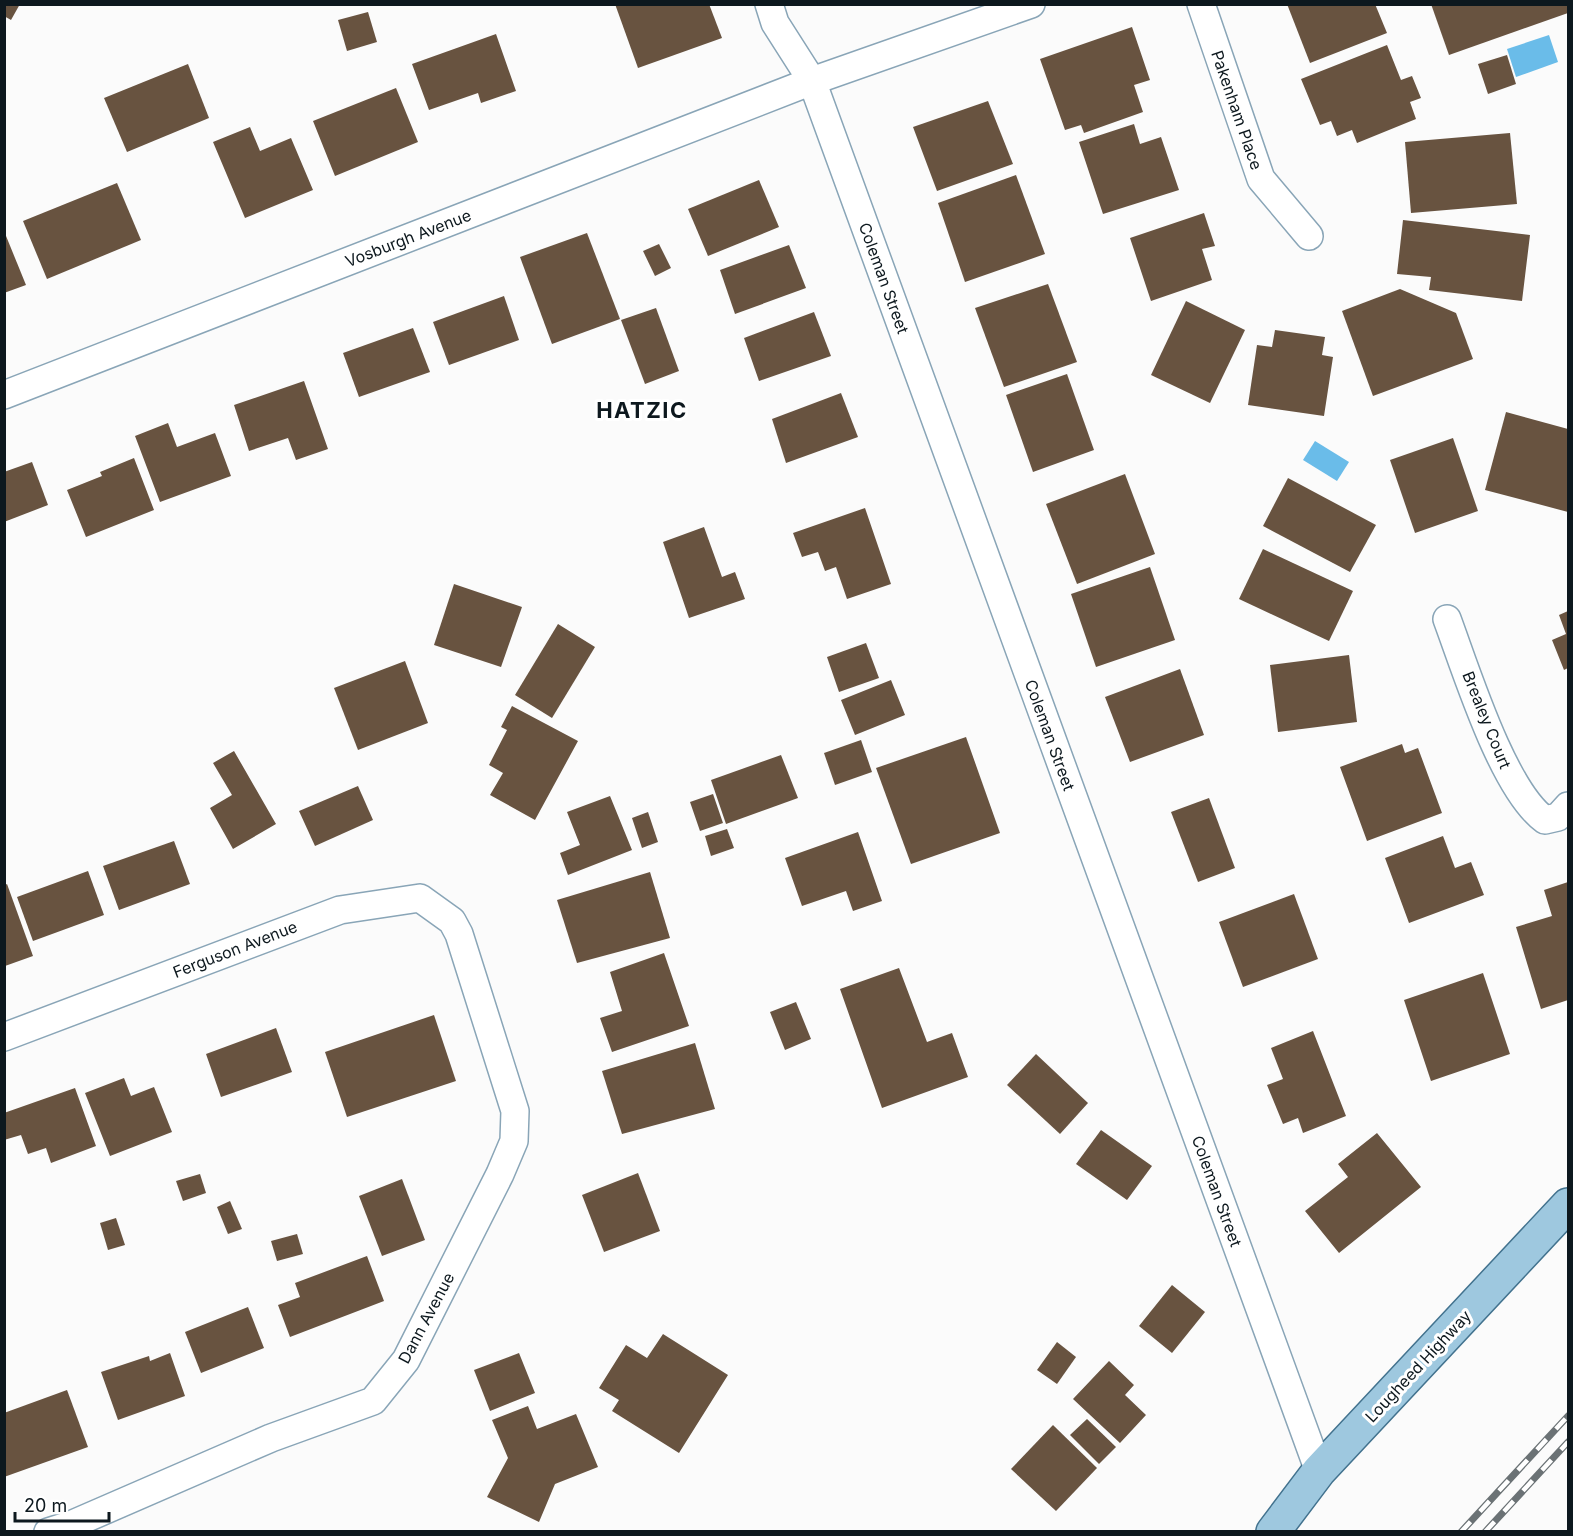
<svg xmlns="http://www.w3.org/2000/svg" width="1573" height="1536" font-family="Inter,sans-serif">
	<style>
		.water { fill: #6abce9 }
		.building { fill: #685340 }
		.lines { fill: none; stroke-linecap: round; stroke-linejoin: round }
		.street-casing { stroke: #89a5b7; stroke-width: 30 }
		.primary-casing { stroke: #42728e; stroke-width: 36 }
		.street { stroke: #fff; stroke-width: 27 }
		.primary { stroke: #9ec8df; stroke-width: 33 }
		.rail-casing { stroke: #6b7275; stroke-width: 7 }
		.rail { stroke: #fff; stroke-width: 4.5; stroke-dasharray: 14; stroke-linecap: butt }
		.labels { text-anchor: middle; stroke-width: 6; stroke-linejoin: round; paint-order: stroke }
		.street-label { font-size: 16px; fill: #0d181e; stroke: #fff }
		.district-label { font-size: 22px; font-weight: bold; letter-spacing: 1.5px; fill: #0d181e; stroke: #fff }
	</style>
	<rect width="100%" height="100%" fill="#fbfbfb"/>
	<!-- water -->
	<g class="water">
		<polygon points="1549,35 1558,62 1516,77 1507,49"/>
		<polygon points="1315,441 1349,462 1337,481 1303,460"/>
	</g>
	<!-- building -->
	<g class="building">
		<polygon points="4,4 20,4 11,20 4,16"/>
		<polygon points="615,4 709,4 722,38 638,68"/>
		<polygon points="1287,4 1375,4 1387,33 1310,63"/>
		<polygon points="1431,4 1568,4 1568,13 1449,55"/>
		<polygon points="368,12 377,42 347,51 338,20"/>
		<polygon points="1132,27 1150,80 1134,85 1143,112 1084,133 1081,125 1065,130 1040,59"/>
		<polygon points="496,34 516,91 481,103 478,93 429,110 412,64"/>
		<polygon points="1387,45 1401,80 1412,76 1421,98 1410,102 1416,119 1357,143 1352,130 1337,136 1331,121 1320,125 1301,79"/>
		<polygon points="1507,55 1516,84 1488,94 1478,64"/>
		<polygon points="188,64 209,118 127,152 104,98"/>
		<polygon points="396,88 418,142 335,176 313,121"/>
		<polygon points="988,101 1013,164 937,191 913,127"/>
		<polygon points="1134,124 1140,144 1161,137 1179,190 1103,214 1079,142"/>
		<polygon points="250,127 260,151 291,138 313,190 245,218 213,142"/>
		<polygon points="1510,133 1517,204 1411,213 1405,142"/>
		<polygon points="1016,175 1045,254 965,282 938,203"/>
		<polygon points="759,180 779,227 708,256 688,209"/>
		<polygon points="117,183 141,240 47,279 23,221"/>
		<polygon points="1204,213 1215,246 1202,249 1212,280 1151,301 1130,238"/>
		<polygon points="1403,220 1530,235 1522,301 1429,290 1431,277 1397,274"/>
		<polygon points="4,231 26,285 4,293"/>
		<polygon points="587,233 620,319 552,344 520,257"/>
		<polygon points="659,244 671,268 655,276 643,251"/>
		<polygon points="789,245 806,288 735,314 720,270"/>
		<polygon points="1048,284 1077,362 1004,387 975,308"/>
		<polygon points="1400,289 1456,313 1473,359 1373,396 1342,311"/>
		<polygon points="504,296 519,340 449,365 433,322"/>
		<polygon points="1186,301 1245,330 1210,403 1151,375"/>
		<polygon points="656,308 679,371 645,384 621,320"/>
		<polygon points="814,312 831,356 759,381 744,338"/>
		<polygon points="413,328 430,372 359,397 343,353"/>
		<polygon points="1275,330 1325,337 1322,355 1333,357 1324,416 1248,405 1257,345 1272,347"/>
		<polygon points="1067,374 1094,450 1033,472 1006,395"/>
		<polygon points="304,381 328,449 296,460 288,438 249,451 234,405"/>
		<polygon points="841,393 858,437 786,463 772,419"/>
		<polygon points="1506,412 1568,429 1568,512 1485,490"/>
		<polygon points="168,423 177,447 215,433 231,476 160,502 135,436"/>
		<polygon points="1453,438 1478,511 1415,533 1390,460"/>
		<polygon points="134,458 154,510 86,537 67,490 102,476 100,472"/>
		<polygon points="32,462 48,505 4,522 4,472"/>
		<polygon points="1125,474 1155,554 1077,584 1046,504"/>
		<polygon points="1288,478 1376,525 1350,572 1263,526"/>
		<polygon points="865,508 891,584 847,599 836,567 825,571 818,552 802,557 793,533"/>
		<polygon points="704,527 722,577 735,572 745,599 689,618 663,542"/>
		<polygon points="1263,549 1353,591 1329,641 1239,599"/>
		<polygon points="1150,567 1175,640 1096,667 1071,594"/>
		<polygon points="454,584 522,607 501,667 434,645"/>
		<polygon points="1568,611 1568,668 1564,670 1552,640 1566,634 1559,615"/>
		<polygon points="558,624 595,647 552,718 515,695"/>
		<polygon points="866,643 879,678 839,692 827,657"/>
		<polygon points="1349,655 1357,722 1278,732 1270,665"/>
		<polygon points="405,661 428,723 358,750 334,688"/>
		<polygon points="1180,669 1204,735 1130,762 1105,697"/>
		<polygon points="891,680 905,715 855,735 841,700"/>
		<polygon points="512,706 578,741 535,820 490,795 503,773 489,765 507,730 501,727"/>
		<polygon points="966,737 1000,833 911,864 876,768"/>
		<polygon points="861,740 872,772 835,785 824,753"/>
		<polygon points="1402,744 1405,753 1418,748 1442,813 1367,841 1340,767"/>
		<polygon points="234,751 276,824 233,849 210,808 232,795 213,763"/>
		<polygon points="781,755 798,798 726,824 711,780"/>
		<polygon points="358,786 373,820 315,846 299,811"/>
		<polygon points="713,794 723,823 700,831 690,802"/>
		<polygon points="610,796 632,850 568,875 560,853 580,845 567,812"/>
		<polygon points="1209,798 1235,868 1198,882 1171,812"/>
		<polygon points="648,812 658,842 642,848 632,818"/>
		<polygon points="727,829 734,848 711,856 705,836"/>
		<polygon points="858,832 882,901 853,911 846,891 802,906 785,858"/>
		<polygon points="1443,836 1455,868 1471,862 1484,895 1409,923 1385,858"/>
		<polygon points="174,841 190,884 119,910 103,866"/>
		<polygon points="88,871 104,915 33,941 17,897"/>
		<polygon points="650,872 670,938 577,963 557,900"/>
		<polygon points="1568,882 1568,1000 1541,1009 1516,927 1552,916 1544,890"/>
		<polygon points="7,884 33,956 5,966 5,885"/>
		<polygon points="1294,894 1318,959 1243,987 1219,922"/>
		<polygon points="664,953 689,1026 612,1052 600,1018 622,1011 610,972"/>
		<polygon points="899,968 927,1042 952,1033 968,1077 882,1108 840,989"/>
		<polygon points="1483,973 1510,1054 1431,1081 1404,1000"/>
		<polygon points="796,1002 811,1039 785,1050 770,1012"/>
		<polygon points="434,1015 456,1081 347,1117 325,1052"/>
		<polygon points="276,1028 292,1072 221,1097 206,1054"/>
		<polygon points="1313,1031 1346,1116 1303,1133 1298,1118 1283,1124 1267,1085 1283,1079 1271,1048"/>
		<polygon points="695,1043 715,1109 622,1134 602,1071"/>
		<polygon points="1036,1054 1088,1103 1060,1134 1007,1085"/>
		<polygon points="124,1078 131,1096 154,1087 172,1132 110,1156 85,1093"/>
		<polygon points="75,1088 96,1146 51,1163 46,1148 28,1154 21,1135 4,1140 4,1113"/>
		<polygon points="1101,1130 1152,1166 1127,1200 1076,1164"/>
		<polygon points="1377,1133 1421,1187 1339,1253 1305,1211 1348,1177 1338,1164"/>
		<polygon points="638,1173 660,1231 604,1252 582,1195"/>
		<polygon points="200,1174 206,1193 183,1201 176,1181"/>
		<polygon points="402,1179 425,1240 382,1256 359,1196"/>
		<polygon points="230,1201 242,1229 228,1234 217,1207"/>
		<polygon points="116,1218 125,1245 108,1250 100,1223"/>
		<polygon points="297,1234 303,1254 277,1261 271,1241"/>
		<polygon points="367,1256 384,1301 290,1337 278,1305 300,1297 295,1283"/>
		<polygon points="1172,1285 1205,1312 1172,1353 1139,1326"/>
		<polygon points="248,1307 264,1348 201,1373 185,1332"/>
		<polygon points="663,1334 728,1375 679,1453 612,1411 619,1400 599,1388 626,1345 647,1358"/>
		<polygon points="1057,1342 1076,1357 1057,1384 1037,1370"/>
		<polygon points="170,1353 185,1396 118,1420 101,1372 149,1356 150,1361"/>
		<polygon points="519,1353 535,1393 490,1411 474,1370"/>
		<polygon points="1109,1361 1134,1385 1125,1395 1146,1415 1120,1443 1073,1399"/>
		<polygon points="67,1390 88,1447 4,1477 4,1413"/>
		<polygon points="528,1406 537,1429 576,1414 598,1467 555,1484 539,1522 487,1497 508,1458 492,1420"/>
		<polygon points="1087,1419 1116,1447 1099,1464 1070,1435"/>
		<polygon points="1053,1425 1097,1468 1056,1511 1011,1469"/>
	</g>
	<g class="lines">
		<defs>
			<g id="street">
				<polyline points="769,4 775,23 812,81 1319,1471"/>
				<polyline points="1201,4 1261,179 1309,236"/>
				<polyline points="4,395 812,81 1031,4"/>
				<path d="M 1447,619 C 1466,670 1503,790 1545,820 L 1558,817 L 1568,806"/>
				<polyline points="4,1037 340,910 420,898 452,921 459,934 515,1111 514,1141 500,1174 406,1360 373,1401 271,1438 73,1524 48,1532"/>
			</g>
			<polyline id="primary" points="1273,1532 1319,1471 1568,1205"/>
		</defs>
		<!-- street casing -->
		<use href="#street" class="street-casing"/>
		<!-- primary casing -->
		<use href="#primary" class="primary-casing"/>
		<!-- street -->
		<use href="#street" class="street"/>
		<!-- primary -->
		<use href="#primary" class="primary"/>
		<defs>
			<g id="rail">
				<polyline points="1461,1532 1568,1416"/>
				<polyline points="1485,1532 1568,1442"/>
			</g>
		</defs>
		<!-- rail casing -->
		<use href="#rail" class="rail-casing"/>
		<!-- rail -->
		<use href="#rail" class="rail"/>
	</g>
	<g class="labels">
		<!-- street labels -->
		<g class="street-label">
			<text transform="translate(1237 110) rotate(71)" y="6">Pakenham Place</text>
			<text transform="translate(408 238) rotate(-21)" y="6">Vosburgh Avenue</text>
			<text transform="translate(884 278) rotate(70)" y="6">Coleman Street</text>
			<text transform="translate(1487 720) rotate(68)" y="6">Brealey Court</text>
			<text transform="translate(1050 735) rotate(70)" y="6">Coleman Street</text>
			<text transform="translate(235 949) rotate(-21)" y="6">Ferguson Avenue</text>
			<text transform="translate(1217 1191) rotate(70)" y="6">Coleman Street</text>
			<text transform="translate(426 1318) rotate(-62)" y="6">Dann Avenue</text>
			<text transform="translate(1418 1366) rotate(-47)" y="6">Lougheed Highway</text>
		</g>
		<!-- district labels -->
		<g class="district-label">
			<text x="642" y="418">HATZIC</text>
		</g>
	</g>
	<!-- border -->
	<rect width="1573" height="1536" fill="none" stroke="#0d181e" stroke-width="12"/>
	<!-- scale -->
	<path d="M15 1512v9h94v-9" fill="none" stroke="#0d181e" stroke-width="3"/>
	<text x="24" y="1512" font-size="18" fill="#0d181e" stroke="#ffffff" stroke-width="4.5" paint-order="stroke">20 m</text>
</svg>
